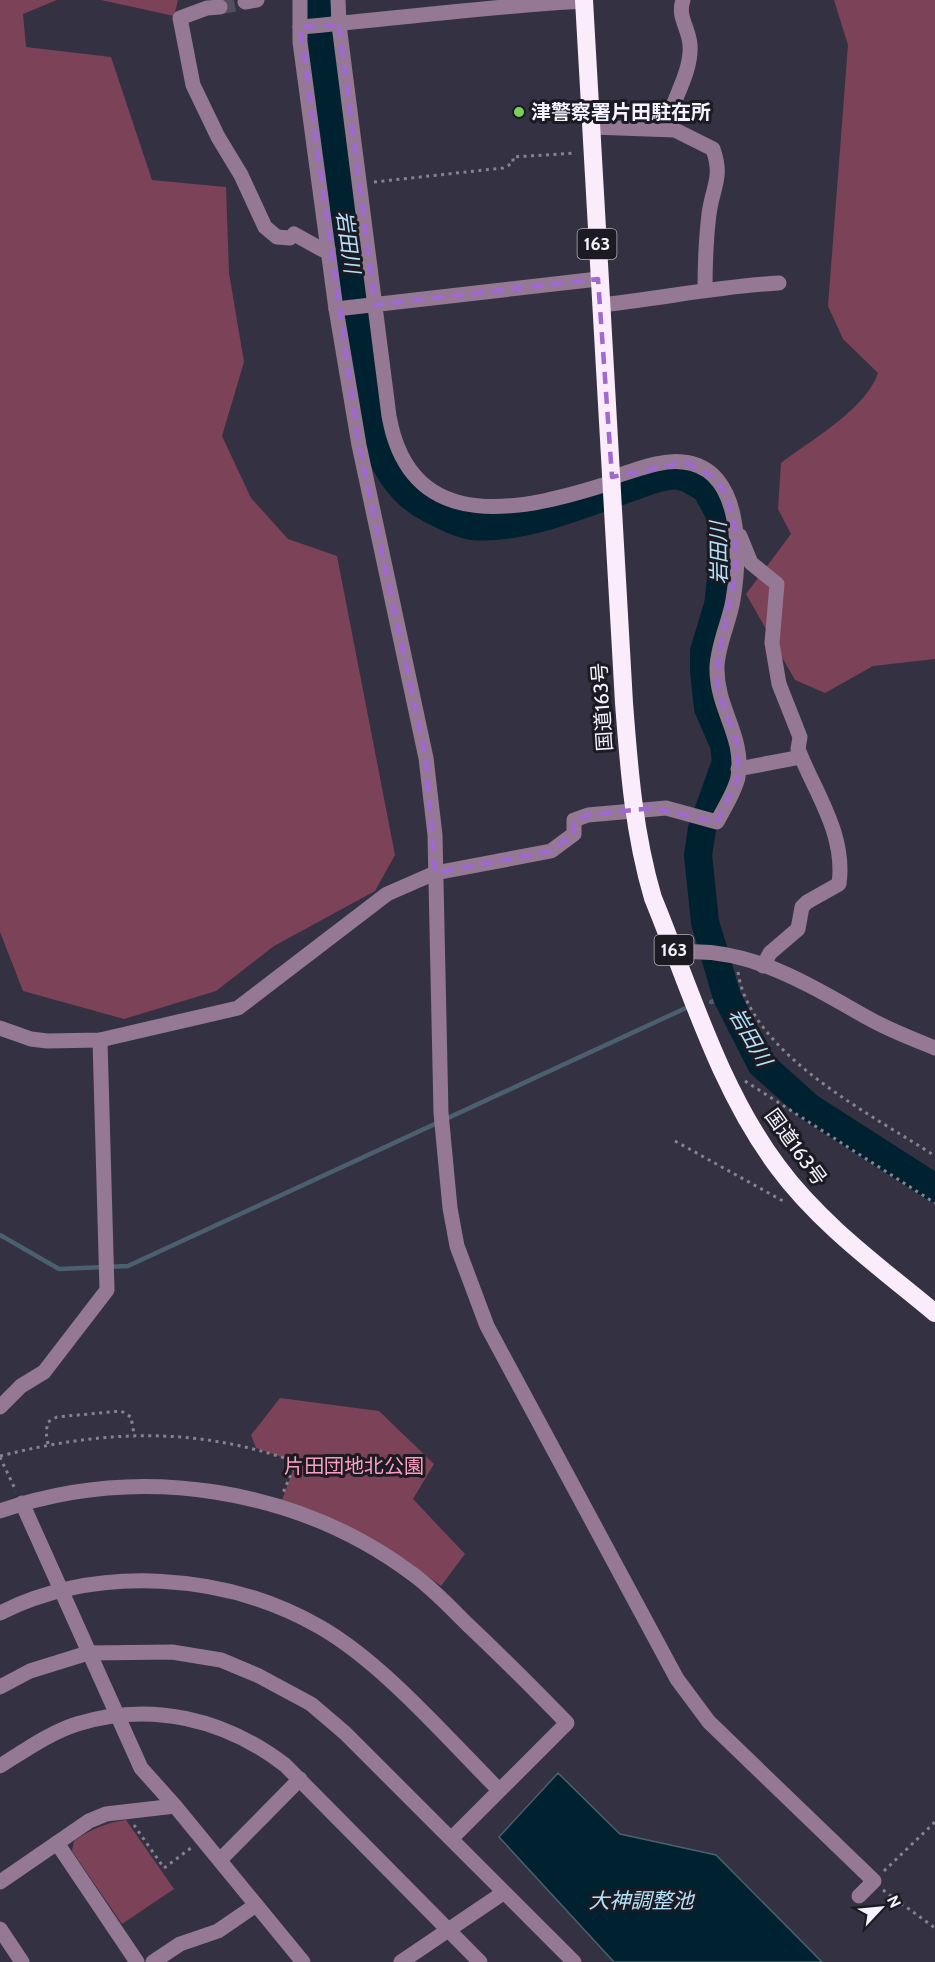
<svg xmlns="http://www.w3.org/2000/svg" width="935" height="1962" font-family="Cabin,'Noto Sans JP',sans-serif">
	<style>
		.green { fill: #7c4258 }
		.water { fill: #002130; stroke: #4a606e; stroke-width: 1.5 }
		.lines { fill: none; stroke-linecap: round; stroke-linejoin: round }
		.stream { stroke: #4a606e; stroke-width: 4.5 }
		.river { stroke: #002130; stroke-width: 28 }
		.minor-tunnel { stroke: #514e5e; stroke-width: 15; stroke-dasharray: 15 8; stroke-linecap: butt }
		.path { stroke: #858392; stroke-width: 3; stroke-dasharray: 3 4.5; stroke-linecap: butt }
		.minor { stroke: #947894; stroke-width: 15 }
		.highway { stroke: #faecfa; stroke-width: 18 }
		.marked { fill: none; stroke: #a068d2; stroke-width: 4.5; stroke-dasharray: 12 8; stroke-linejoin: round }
		.poi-dot { fill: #78d258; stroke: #1c1a22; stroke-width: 2 }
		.labels { text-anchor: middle; stroke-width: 6; stroke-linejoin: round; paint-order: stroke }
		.shield { fill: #1c1a22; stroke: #b4b2bd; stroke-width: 1.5 }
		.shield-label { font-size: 18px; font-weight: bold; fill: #f5f3ff }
		.poi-label { font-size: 20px; font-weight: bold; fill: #f5f3ff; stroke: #1c1a22; text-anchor: start }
		.street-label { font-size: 20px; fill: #f5f3ff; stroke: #1c1a22 }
		.park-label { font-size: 20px; fill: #fe9fc1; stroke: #1c1a22 }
		.water-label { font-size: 21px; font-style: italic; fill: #b3e2fb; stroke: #1c1a22 }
	</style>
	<rect width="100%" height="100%" fill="#343142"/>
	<!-- green -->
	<g class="green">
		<polygon points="0,0 57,0 23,14 26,47 111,57 152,180 226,187 229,273 244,362 222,436 251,498 288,539 337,556 395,855 375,891 274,946 216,991 124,1019 23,991 0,932"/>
		<polygon points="101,0 178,0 174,16"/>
		<path d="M 834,0 L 935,0 L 935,659 L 873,666 L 825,693 L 795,680 L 746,594 L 791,534 L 778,509 L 781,463 C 811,440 866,409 878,373 L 843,339 L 828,306 L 848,45 Z"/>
		<path d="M 280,1398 L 379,1411 L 434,1464 L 413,1499 L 465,1554 L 441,1586 C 389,1546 343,1523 282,1500 L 296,1462 L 256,1448 L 251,1435 Z"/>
		<path d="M 126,1820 L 174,1889 L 122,1924 L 72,1851 L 74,1841 C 91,1829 106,1823 126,1820 Z"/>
	</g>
	<!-- water -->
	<polygon class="water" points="558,1773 620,1834 716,1855 822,1962 614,1962 499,1837"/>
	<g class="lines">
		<!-- stream -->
		<g class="stream">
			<polyline points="711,1002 727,997"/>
			<polyline points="0,1235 59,1269 128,1266 688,1007"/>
		</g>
		<!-- river -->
		<path class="river" d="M 321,0 L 320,35 L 373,431 C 381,463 400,494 430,509 C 444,516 458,524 473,526 C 530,531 603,495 658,478 L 675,475 L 687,478 L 706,489 L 719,513 L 722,530 L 722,570 L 718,605 L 704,651 L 704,671 L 708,708 L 724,745 L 726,762 L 702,829 L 698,855 L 705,922 L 727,997 L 761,1064 L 809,1107 L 935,1188"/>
		<!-- minor-tunnel -->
		<polyline class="minor-tunnel" points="220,7 245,2"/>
		<!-- path -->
		<g class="path">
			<polyline points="374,182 503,168 513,163 513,157 576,153"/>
			<path d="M 738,972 C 750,1054 871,1114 935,1156"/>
			<polyline points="745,1081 935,1203"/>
			<polyline points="675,1141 783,1201"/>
			<polyline points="48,1444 46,1432 48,1422 57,1417 121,1411 131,1417 134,1434"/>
			<path d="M 0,1456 C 103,1430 195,1426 296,1462 L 283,1493"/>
			<polyline points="0,1457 16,1491"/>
			<polyline points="134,1825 164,1868 191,1848"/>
			<polyline points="884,1871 935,1822"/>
			<polyline points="883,1890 935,1928"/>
		</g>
		<!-- minor -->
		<g class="minor">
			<polyline points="300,0 300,42 336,309 359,445 426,758 435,835 441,1113 450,1208 457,1246 487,1326 677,1679 709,1722 874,1881 859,1896"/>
			<path d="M 338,0 L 339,25 L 389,416 C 411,539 526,510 613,482"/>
			<polyline points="245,2 257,0"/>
			<polyline points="220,7 207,8 180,18 193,85 218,137 241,175 265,227 277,237 290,238 294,234 323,250 328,249"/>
			<path d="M 300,27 C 395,19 489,6 584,1"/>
			<path d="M 592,127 L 675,130 L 713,149 C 723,178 713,185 709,214 C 706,239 705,264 705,290"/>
			<path d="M 665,129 C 671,102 692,73 690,45 C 689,28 677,17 683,0"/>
			<path d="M 600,305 C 660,299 718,286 779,283"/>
			<polyline points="336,309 598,279"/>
			<path d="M 740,536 L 751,563 L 777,584 L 772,643 L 779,684 L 800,737 L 798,749 C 815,793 846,834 839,884 L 807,902 L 802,907 L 798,929 L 770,953 L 763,966"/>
			<polyline points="738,769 801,757"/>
			<path d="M 675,953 C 746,944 809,985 868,1018 C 889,1030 913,1039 935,1048"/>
			<path d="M 0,1028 L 31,1039 L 47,1041 L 100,1040 L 238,1008 L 387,894 L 435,873 L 551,851 L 574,834 L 574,820 L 588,815 L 666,808 L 717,822 C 724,808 735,792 738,777 C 745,736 716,709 717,667 C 718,644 729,623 733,600 C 740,557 744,468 683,462 C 661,459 634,471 612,477"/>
			<polyline points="0,1407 21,1386 44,1372 107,1290 100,1040"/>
			<polyline points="22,1503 141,1768 175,1806"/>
			<path d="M 0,1511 C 138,1463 297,1487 414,1575 C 433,1589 450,1607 467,1624 C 501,1656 534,1689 567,1723 L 452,1838"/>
			<path d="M 0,1613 C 98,1564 226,1573 320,1627 C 383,1663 448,1739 499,1790"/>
			<polyline points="0,1687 30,1671 88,1653 172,1652 221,1660 259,1676 311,1704 345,1733 574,1962"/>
			<path d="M 0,1766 C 24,1751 49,1733 77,1724 C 151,1701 225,1719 285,1765 L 480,1962"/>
			<polyline points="57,1843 137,1962"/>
			<polyline points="220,1860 300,1779"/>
			<polyline points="0,1882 89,1821 106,1814 175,1806 303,1962"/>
			<polyline points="0,1929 22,1962"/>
			<polyline points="153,1962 180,1944 218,1931 256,1905"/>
			<polyline points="401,1962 503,1893"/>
		</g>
		<!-- highway -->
		<path class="highway" d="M 584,0 L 624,703 C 629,769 634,834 653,898 C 690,988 719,1088 778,1167 C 820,1224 881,1268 935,1313"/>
	</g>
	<!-- marked area -->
	<path class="marked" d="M 339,25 L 375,305 L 598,279 L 612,477 L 685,462 L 713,477 L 727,495 L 735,528 L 736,571 L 719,654 L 718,688 L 738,746 L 738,778 L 717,822 L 652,808 L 588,815 L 574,820 L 574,834 L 551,851 L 435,873 L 426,758 L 359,445 L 300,27 Z"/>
	<!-- markers -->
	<circle class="poi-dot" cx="519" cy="112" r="6"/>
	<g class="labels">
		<!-- shield labels -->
		<g class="shield">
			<rect x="577.5" y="229" width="39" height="30" rx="4.5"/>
			<rect x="654.5" y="935" width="39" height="30" rx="4.5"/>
		</g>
		<g class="shield-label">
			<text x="597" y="250">163</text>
			<text x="674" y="956">163</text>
		</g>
		<!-- poi labels -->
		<g class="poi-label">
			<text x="531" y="119">津警察署片田駐在所</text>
		</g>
		<!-- street labels -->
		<g class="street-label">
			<text transform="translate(602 707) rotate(-94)" y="7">国道163号</text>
			<text transform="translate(796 1147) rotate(54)" y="7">国道163号</text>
		</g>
		<!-- park labels -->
		<g class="park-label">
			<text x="354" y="1473">片田団地北公園</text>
		</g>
		<!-- water labels -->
		<g class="water-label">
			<text transform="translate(348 242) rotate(82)" y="7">岩田川</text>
			<text transform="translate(719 553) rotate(-91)" y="7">岩田川</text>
			<text transform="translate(750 1037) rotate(60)" y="7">岩田川</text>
			<text x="641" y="1908">大神調整池</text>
		</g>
	</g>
	<!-- north arrow -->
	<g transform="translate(881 1908) rotate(64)" stroke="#1c1a22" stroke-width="4.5" paint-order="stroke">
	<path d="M0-4.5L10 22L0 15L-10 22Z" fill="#f5f3ff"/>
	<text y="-9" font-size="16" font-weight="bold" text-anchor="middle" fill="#f5f3ff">N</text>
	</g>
</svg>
